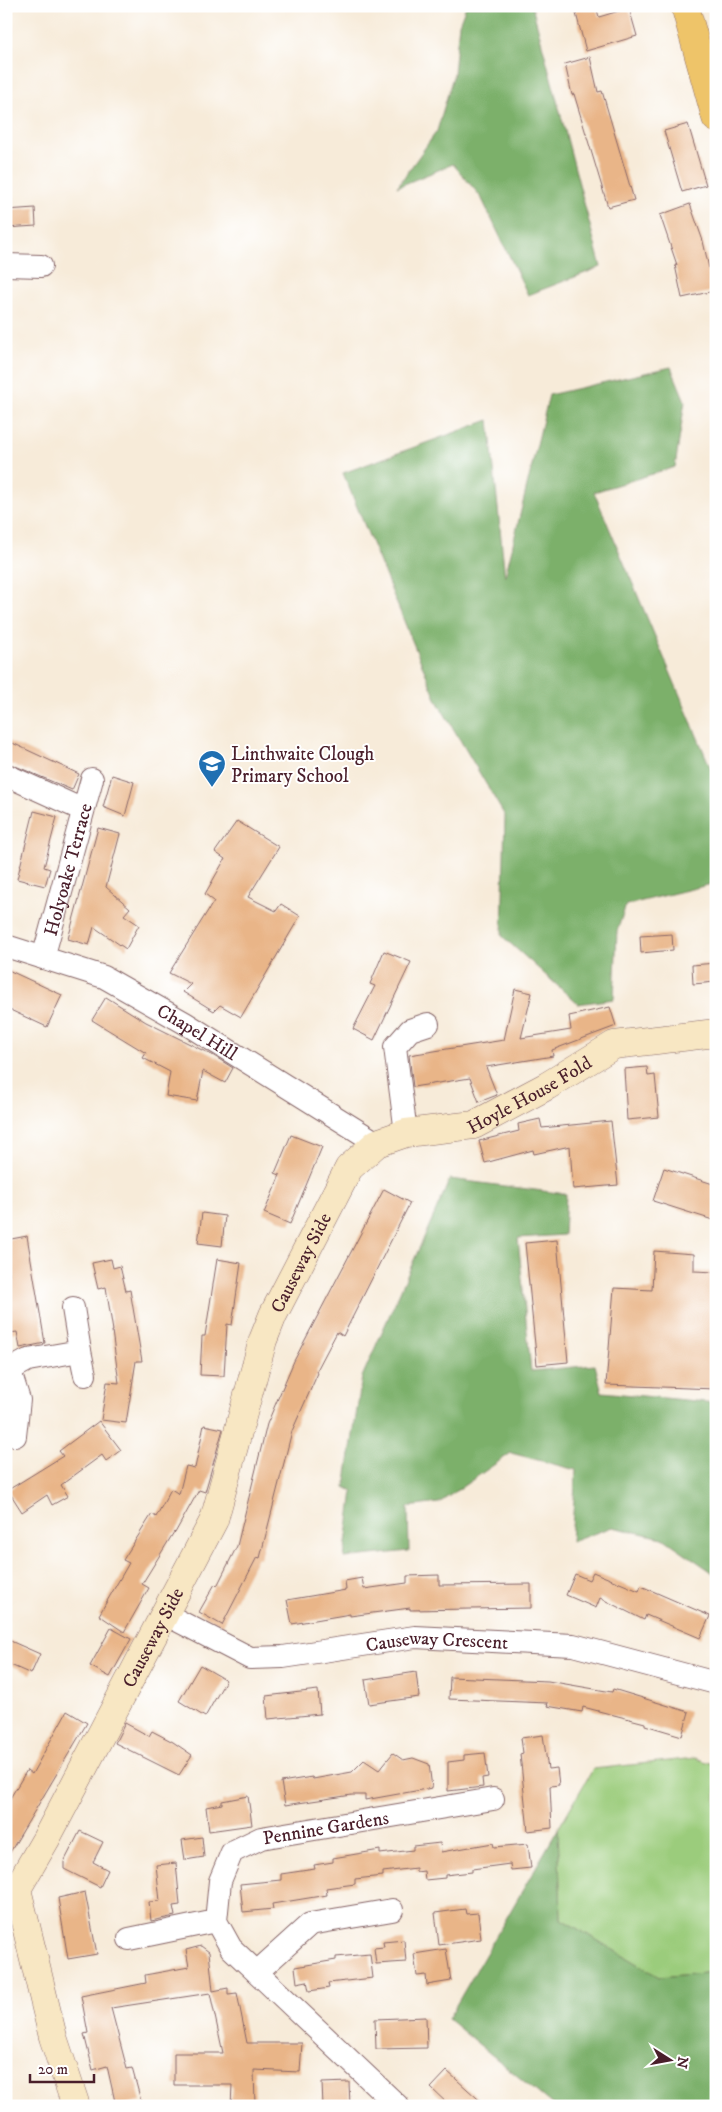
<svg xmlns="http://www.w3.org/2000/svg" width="722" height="2112" font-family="'IM FELL DW Pica',serif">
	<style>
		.green { fill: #9bcc7b; stroke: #727653 }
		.forest { fill: #7cb06b; stroke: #63684b }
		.building { fill: #e9b588 }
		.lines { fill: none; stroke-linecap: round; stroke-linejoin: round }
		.street-casing { stroke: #876668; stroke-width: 24 }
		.secondary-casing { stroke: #876668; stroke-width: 29 }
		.primary-casing { stroke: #876668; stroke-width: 29 }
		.street { stroke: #fff; stroke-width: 22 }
		.secondary { stroke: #f8e7c3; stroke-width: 28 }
		.primary { stroke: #eec469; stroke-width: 28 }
		.labels { text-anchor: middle; stroke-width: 4; stroke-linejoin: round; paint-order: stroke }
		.poi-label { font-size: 19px; fill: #4a1f2b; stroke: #fff; text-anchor: start }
		.street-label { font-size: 19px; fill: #4a1f2b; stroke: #fff }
	</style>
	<rect width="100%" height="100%" fill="#fff"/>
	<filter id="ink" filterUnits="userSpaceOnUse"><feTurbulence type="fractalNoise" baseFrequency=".02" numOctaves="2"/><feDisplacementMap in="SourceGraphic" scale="10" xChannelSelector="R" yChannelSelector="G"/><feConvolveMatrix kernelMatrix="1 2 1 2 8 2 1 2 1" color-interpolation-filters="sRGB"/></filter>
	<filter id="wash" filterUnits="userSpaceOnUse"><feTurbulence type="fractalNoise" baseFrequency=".0096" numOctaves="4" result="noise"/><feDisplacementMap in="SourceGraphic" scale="20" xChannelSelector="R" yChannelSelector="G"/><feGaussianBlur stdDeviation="1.12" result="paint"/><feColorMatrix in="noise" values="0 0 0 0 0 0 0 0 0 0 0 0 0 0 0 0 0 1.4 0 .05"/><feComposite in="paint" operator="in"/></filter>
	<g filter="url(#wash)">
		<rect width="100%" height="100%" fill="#f7ebd9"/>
		<!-- green -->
		<polygon class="green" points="695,1758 716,1765 716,1972 659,1977 561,1919 558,1829 593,1769"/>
		<!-- forest -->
		<g class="forest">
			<polygon points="466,6 532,6 601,267 528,295 481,197 453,164 397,187 437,131 454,73 459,24"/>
			<polygon points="671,367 685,401 675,467 594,492 714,776 716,776 716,883 626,905 617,931 614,999 578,1004 502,936 505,816 437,701 343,473 489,420 505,577 549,395"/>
			<polygon points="450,1179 566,1194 564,1235 518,1238 531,1371 595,1365 602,1392 716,1403 716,1577 712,1572 663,1538 612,1527 571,1542 576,1470 511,1453 439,1503 408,1507 409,1551 344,1558 353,1491 345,1487 362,1377"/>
			<polygon points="558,1829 561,1919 659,1977 716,1972 716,2106 554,2106 448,2019"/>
		</g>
		<g id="blocks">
			<!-- building -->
			<g class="building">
				<polygon points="574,6 596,6 599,17 629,8 637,36 586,51"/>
				<polygon points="590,57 598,92 602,91 634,200 608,207 574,94 572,95 565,64"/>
				<polygon points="688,124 706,185 682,192 664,131"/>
				<polygon points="690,204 703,241 714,291 682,298 675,265 677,265 660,215"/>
				<polygon points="35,208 36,226 6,228 6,210"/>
				<polygon points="6,740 79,774 72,790 6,762"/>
				<polygon points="112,775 134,782 125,816 103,807"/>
				<polygon points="34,811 57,817 44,867 50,869 45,886 17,879"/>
				<polygon points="237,821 279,847 248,897 276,911 281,904 300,916 241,1017 220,1005 214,1011 183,992 191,984 169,973 214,901 205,894 225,859 215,852"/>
				<polygon points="98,828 120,834 106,887 130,908 124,915 139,925 126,949 94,927 89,945 68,939"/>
				<polygon points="672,934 673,950 641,953 640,936"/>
				<polygon points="384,951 411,962 374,1040 353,1029 375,986 370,984"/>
				<polygon points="716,963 716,982 693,984 692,965"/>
				<polygon points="6,969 62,995 47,1027 6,1008"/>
				<polygon points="515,989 532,993 521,1038 571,1030 569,1016 610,1007 616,1026 552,1050 553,1056 486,1067 497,1095 479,1102 470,1078 413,1087 409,1055 504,1040"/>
				<polygon points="106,997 146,1022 214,1056 233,1068 225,1083 203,1071 197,1101 166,1096 170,1072 143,1058 146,1053 92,1020"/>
				<polygon points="647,1067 648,1076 655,1075 659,1117 627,1120 624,1069"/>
				<polygon points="540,1119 542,1128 611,1121 618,1185 573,1189 570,1146 534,1154 533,1150 485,1163 479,1141 519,1131 518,1124"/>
				<polygon points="291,1135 322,1147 290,1224 264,1213 280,1175 275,1173"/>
				<polygon points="664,1168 716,1185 716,1221 653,1201"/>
				<polygon points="384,1189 410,1203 343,1336 337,1332 316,1372 318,1373 292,1431 260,1558 257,1557 222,1625 199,1612 215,1584 217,1586 237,1546 267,1424 294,1361"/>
				<polygon points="202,1213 225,1216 222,1246 198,1243"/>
				<polygon points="27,1236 45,1343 20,1348 17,1332 9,1333 6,1320 6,1274 9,1274 6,1258 6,1240"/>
				<polygon points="557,1240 568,1362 537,1365 525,1243"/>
				<polygon points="654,1251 694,1254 694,1271 716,1272 716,1389 606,1385 614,1288 652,1290"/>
				<polygon points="111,1259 113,1268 120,1266 126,1291 130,1290 142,1361 136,1361 126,1423 101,1420 107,1382 119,1383 112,1331 113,1331 106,1287 98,1289 92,1263"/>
				<polygon points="217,1259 241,1263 232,1325 227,1324 224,1376 200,1375 202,1336 205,1336"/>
				<polygon points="99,1421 121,1450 106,1461 102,1455 61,1485 68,1496 52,1505 47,1495 22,1512 8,1490 63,1456 59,1451"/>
				<polygon points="204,1425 223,1429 205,1492 199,1490 175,1533 174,1532 142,1584 149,1588 124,1632 99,1615 129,1563 123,1560 152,1514 156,1517 171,1489 179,1494 186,1466 195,1468"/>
				<polygon points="593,1572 639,1591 641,1586 710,1616 700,1638 646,1615 644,1620 600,1598 596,1608 566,1595 575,1574 589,1580"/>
				<polygon points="439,1575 439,1585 531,1584 531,1608 410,1610 410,1608 350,1616 350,1614 292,1624 287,1600 346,1590 345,1581 362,1578 364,1589 407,1583 407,1576"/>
				<polygon points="111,1628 131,1639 110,1677 90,1666"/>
				<polygon points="6,1639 40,1654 31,1674 6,1663"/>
				<polygon points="200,1665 226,1680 205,1717 179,1701"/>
				<polygon points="416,1672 419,1697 369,1704 365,1680"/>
				<polygon points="450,1677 548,1681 612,1692 613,1689 689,1712 682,1736 645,1725 645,1723 583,1707 582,1712 547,1706 548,1703 449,1699"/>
				<polygon points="318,1690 320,1714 268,1719 266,1696"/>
				<polygon points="67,1711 87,1723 6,1859 6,1805 27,1770 32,1774"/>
				<polygon points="125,1723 149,1736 152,1731 173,1742 192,1755 179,1775 115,1743"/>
				<polygon points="543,1735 548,1769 557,1768 559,1785 550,1786 552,1828 528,1831 520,1754 523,1753 521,1738"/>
				<polygon points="393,1753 403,1760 413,1758 429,1764 432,1788 365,1800 365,1795 352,1795 285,1805 281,1782 312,1777 313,1779 352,1772 364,1760 379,1770"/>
				<polygon points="485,1753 488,1777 482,1778 483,1787 448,1791 448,1762 464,1760 464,1755"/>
				<polygon points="248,1796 252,1825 209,1831 206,1807 222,1804 222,1801"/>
				<polygon points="80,1831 103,1842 93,1862 108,1870 100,1887 64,1869 64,1862"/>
				<polygon points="202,1837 204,1857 185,1860 182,1840"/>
				<polygon points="440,1843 441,1852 493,1843 494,1847 528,1844 531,1868 511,1870 510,1864 472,1869 472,1872 445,1875 445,1878 425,1880 424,1871 416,1872 416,1868 383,1872 383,1876 355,1879 355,1884 326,1888 327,1895 272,1904 273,1909 243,1912 240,1884 281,1880 281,1874 315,1869 314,1865 333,1862 333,1858 380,1850 380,1854 413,1850 413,1846"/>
				<polygon points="176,1863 180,1905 173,1906 175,1916 151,1921 149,1902 160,1901 156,1865"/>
				<polygon points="85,1892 97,1954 68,1959 58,1898"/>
				<polygon points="465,1909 466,1914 478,1913 481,1939 439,1945 435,1913"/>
				<polygon points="404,1940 406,1962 376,1964 374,1948 384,1947 383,1942"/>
				<polygon points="201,1946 209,1952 213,1991 228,1988 228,1994 237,1993 247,2043 302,2043 300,2072 254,2070 255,2106 231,2106 232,2085 174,2085 174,2053 223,2053 210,1993 111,2008 127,2069 132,2068 141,2101 116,2106 107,2066 93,2070 84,2034 88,2033 81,1996 146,1983 145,1975 189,1967 186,1950"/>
				<polygon points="446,1949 451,1981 427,1985 426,1975 417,1976 414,1954"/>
				<polygon points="370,1954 373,1978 328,1983 329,1988 309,1991 307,1981 297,1983 295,1967 336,1960 336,1957"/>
				<polygon points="426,2017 427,2048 376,2049 375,2019"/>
				<polygon points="447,2071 467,2089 486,2106 450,2106 431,2088"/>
				<polygon points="349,2082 350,2106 323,2106 322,2083"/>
			</g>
		</g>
	</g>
	<g filter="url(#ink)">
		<use href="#blocks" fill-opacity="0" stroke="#876668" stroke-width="1"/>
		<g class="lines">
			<defs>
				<g id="street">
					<polyline points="6,265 41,266"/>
					<polyline points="6,775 83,810"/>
					<path id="s1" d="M 6,946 L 104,977 L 185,1023 L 377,1143"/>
					<path id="s2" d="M 43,958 L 92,779"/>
					<polyline points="406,1133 395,1047 410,1030 428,1024"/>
					<polyline points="80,1351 85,1375"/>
					<polyline points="10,1371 19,1400 15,1436"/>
					<polyline points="6,1372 28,1360 80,1351 73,1308"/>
					<path id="s3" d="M 165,1614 L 250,1658 L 283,1657 L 415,1637 L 573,1645 L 716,1683"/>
					<polyline points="129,1939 216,1921"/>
					<polyline points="257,1972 310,1924 392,1910"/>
					<path id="s4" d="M 398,2106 L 231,1948 L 216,1921 L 220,1881 L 232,1852 L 261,1838 L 493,1799"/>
				</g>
				<g id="secondary">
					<path id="s5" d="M 76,2106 L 53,2037 L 17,1889 L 46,1839 L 214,1520 L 263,1340 L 273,1315 L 349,1168 L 377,1143 L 406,1133 L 474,1125 L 547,1086 L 614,1045 L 716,1033"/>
				</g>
				<polyline id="primary" points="685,6 716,118"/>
			</defs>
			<!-- street casing -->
			<use href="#street" class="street-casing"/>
			<!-- secondary casing -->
			<use href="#secondary" class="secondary-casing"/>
			<!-- primary casing -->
			<use href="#primary" class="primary-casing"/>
			<!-- street -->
			<use href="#street" class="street"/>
			<!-- secondary -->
			<use href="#secondary" class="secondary"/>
			<!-- primary -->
			<use href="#primary" class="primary"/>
		</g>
	</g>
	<!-- icons -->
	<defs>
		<symbol id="school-pin" viewBox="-11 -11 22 30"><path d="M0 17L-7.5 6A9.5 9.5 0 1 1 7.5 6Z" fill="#1f6fb2" stroke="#fff"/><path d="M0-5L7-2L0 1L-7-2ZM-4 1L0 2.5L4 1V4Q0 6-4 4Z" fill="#fff"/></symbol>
	</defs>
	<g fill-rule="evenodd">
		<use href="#school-pin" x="196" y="748" width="32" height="43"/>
	</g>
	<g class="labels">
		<!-- poi labels -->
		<g class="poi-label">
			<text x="231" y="760">Linthwaite Clough<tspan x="231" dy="22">Primary School</tspan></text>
		</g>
		<!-- street labels -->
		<g class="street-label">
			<text dy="7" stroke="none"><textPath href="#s2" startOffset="92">Holyoake Terrace</textPath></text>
			<text dy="7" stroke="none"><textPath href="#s1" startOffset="211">Chapel Hill</textPath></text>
			<text dy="7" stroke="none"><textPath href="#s5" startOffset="1222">Hoyle House Fold</textPath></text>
			<text dy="7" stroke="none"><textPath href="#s5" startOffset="916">Causeway Side</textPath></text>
			<text dy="7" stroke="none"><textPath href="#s5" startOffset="511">Causeway Side</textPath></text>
			<text dy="7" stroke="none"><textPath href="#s3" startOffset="284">Causeway Crescent</textPath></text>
			<text dy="7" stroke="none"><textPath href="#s4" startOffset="430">Pennine Gardens</textPath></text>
		</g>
	</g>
	<!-- margin -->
	<rect width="722" height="2112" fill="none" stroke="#fff" stroke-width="25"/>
	<!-- north arrow -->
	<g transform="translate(670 2060) rotate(101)" stroke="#ffffff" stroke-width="4" paint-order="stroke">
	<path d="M0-4L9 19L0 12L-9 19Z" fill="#4a1f2b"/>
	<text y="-8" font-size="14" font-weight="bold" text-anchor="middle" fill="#4a1f2b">N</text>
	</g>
	<!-- scale -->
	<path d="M30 2074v8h64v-8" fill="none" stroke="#4a1f2b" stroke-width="2.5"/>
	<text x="38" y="2074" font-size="15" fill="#4a1f2b" stroke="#ffffff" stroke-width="4" paint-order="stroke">20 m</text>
</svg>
